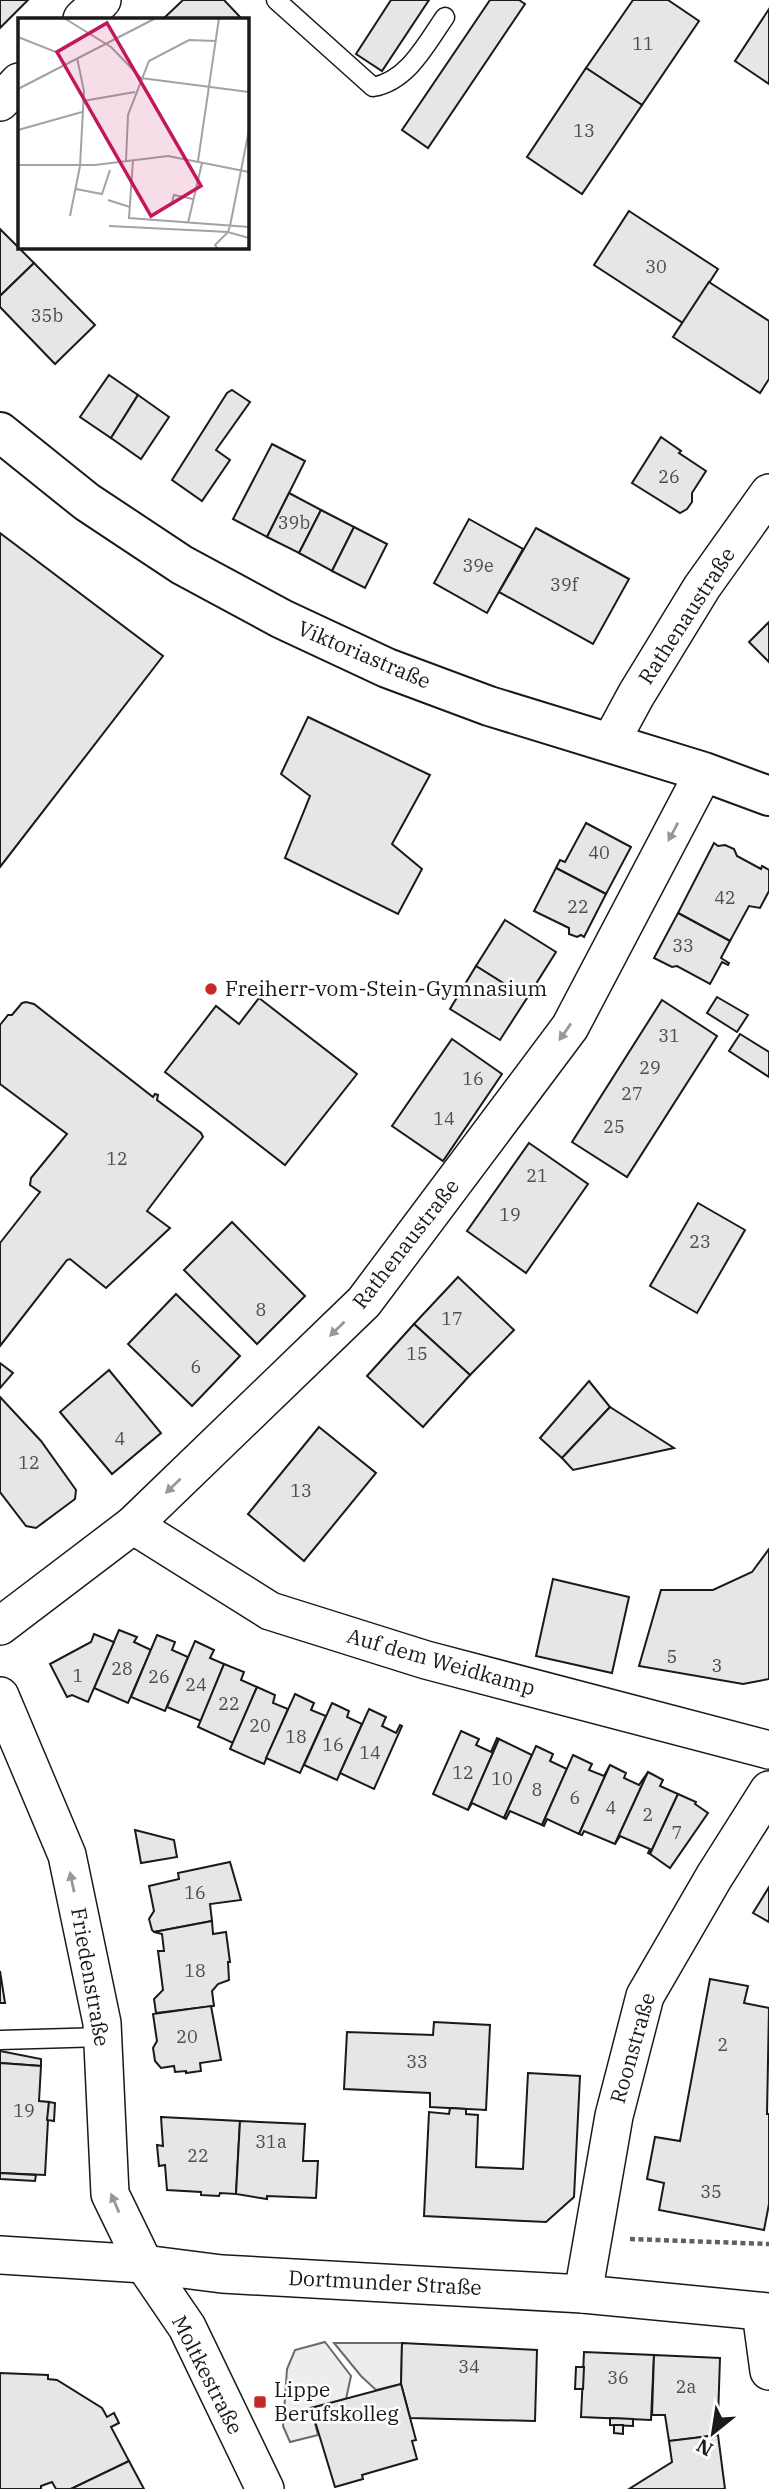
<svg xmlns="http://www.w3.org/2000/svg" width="769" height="2489" font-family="'IBM Plex Serif',serif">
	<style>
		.built { fill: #ededed; stroke: #6a6a6a; stroke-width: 2 }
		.building { fill: #e6e6e6; stroke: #1a1a1a; stroke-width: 2 }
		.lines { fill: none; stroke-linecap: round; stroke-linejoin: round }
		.lane-casing { stroke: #1a1a1a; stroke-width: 21 }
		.street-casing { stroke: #1a1a1a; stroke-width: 40 }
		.primary-casing { stroke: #1a1a1a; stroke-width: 42 }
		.path { stroke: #5f5f5f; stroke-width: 4.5; stroke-dasharray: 5 3.5; stroke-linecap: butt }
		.lane { stroke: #fff; stroke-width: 18 }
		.street { stroke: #fff; stroke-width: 37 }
		.primary { stroke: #fff; stroke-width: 38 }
		.oneway { fill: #989898 }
		.poi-dot { fill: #c62828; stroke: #fff; stroke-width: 2.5 }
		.labels { text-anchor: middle; stroke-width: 5; stroke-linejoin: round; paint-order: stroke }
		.number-label { font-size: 18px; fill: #4d4d4d }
		.street-label { font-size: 21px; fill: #1a1a1a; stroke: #fff }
		.poi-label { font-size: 21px; fill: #1a1a1a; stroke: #fff; text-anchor: start }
		.inset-road { fill: none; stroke: #a3a3a3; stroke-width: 2 }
		.view { fill: #c2185b; fill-opacity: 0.15; stroke: #c2185b; stroke-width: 3.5 }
		.inset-edge { fill: none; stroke: #1a1a1a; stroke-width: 3.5 }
	</style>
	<rect width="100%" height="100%" fill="#fff"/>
	<!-- built -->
	<g class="built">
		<polygon points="325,2342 351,2376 346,2399 311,2408 318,2435 290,2442 283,2426 287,2369 295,2350"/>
		<polygon points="334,2343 402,2343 401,2384 376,2390 361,2376"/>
	</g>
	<!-- building -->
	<g class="building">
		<polygon points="0,0 28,0 0,28"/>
		<polygon points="183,0 224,0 242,19 163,19"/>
		<polygon points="391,0 429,0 382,71 356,54"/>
		<polygon points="490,0 519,0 525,4 428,148 402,130"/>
		<polygon points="633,0 668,0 699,21 642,105 586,68"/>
		<polygon points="769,9 769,84 735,61"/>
		<polygon points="586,68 642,105 582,194 527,157"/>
		<polygon points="629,211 718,269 683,323 594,265"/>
		<polygon points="0,229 34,263 0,296"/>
		<polygon points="34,263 95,325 55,364 0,307 0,296"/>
		<polygon points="709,282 769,321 769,379 760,393 673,337"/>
		<polygon points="109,375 138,395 111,438 80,417"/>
		<polygon points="232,390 250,402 216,450 230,460 202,501 172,480 227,393"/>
		<polygon points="138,395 169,417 141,459 111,438"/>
		<polygon points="661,437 681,451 679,453 706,471 692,493 692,502 687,509 680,513 632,483"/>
		<polygon points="272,444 305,461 267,537 233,519"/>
		<polygon points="289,493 321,510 299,553 267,537"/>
		<polygon points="321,510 354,527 332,571 299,553"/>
		<polygon points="469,519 523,549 487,613 434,583"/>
		<polygon points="354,527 387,544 365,588 332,571"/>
		<polygon points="536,528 629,579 593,644 499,592"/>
		<polygon points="0,533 163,656 0,867"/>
		<polygon points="769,622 769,662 749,642"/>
		<polygon points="308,717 430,775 392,844 422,869 398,914 285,858 310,796 281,774"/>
		<polygon points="586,823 631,847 606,894 556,868 560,860 565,862"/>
		<polygon points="714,843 718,846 725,845 734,849 737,856 761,869 762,866 769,870 769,891 760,908 749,906 730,941 678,913"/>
		<polygon points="556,868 606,894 584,937 581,935 577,937 569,934 569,928 534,911"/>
		<polygon points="678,913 730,941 721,958 729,963 728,965 722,962 710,984 677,966 672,967 654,958"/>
		<polygon points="505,920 556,952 527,998 476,966"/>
		<polygon points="476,966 527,998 500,1040 450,1009"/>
		<polygon points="717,997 748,1015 737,1032 707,1013"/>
		<polygon points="259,998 357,1074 285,1165 165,1072 216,1006 239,1024"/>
		<polygon points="662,1000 717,1036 627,1177 572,1142"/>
		<polygon points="26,1002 34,1004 153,1097 155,1094 158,1095 157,1100 201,1133 203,1137 147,1211 170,1228 106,1288 70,1259 67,1260 0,1346 0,1243 40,1192 30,1185 31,1178 67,1134 0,1084 0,1025 8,1015 12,1015 22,1003"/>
		<polygon points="740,1034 769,1052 769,1077 729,1051"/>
		<polygon points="452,1039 502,1074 443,1161 392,1126"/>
		<polygon points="529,1143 588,1184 526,1273 467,1231"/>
		<polygon points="698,1203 745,1230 697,1313 650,1286"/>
		<polygon points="232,1222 305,1296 257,1344 184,1270"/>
		<polygon points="458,1277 514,1330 470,1375 414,1324"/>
		<polygon points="176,1294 240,1356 192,1406 128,1344"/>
		<polygon points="414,1324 470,1375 423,1427 367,1376"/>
		<polygon points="0,1363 13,1373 0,1388"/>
		<polygon points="109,1370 161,1433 112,1474 60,1412"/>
		<polygon points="589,1381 610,1407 562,1458 540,1438"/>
		<polygon points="0,1397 41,1441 76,1490 75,1499 36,1528 26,1526 0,1492"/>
		<polygon points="610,1407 674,1448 573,1470 562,1458"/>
		<polygon points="319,1427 376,1473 304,1561 248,1514"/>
		<polygon points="769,1549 769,1679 743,1684 639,1666 661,1590 713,1590 752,1572"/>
		<polygon points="553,1579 629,1597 612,1673 536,1656"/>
		<polygon points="119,1630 137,1637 134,1642 151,1650 128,1703 94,1688"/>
		<polygon points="94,1634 114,1642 88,1702 72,1695 67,1697 50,1664 91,1642"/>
		<polygon points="157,1635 175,1642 172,1650 188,1657 165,1711 131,1697"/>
		<polygon points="195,1641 214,1650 210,1658 224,1664 201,1721 167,1707"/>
		<polygon points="224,1664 244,1672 241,1680 257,1687 233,1743 198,1727"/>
		<polygon points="257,1687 275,1695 273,1703 288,1709 264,1764 230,1749"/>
		<polygon points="295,1694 314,1703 311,1710 326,1716 300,1773 266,1758"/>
		<polygon points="332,1703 349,1711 347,1717 362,1724 337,1780 304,1765"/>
		<polygon points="369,1709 386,1717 382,1726 396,1733 400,1725 402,1726 374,1789 340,1773"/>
		<polygon points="461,1731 479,1739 476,1745 491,1752 497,1738 499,1739 468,1810 433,1794"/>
		<polygon points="499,1739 532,1755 504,1818 472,1803 468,1810"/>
		<polygon points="536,1746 553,1754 550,1761 567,1769 542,1825 510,1811 506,1819 504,1818"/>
		<polygon points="573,1755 592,1764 589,1770 604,1776 610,1765 579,1834 547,1819 544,1826 542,1825"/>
		<polygon points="610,1765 626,1773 624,1778 639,1785 648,1772 615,1844 584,1831 582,1835 579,1834"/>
		<polygon points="648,1772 663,1780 660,1786 678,1794 650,1854 648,1853 650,1849 620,1836 615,1844"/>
		<polygon points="678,1794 696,1802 695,1804 708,1813 670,1868 650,1854"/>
		<polygon points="135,1830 174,1840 177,1857 141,1863"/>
		<polygon points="230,1862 241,1900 210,1904 212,1921 154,1932 152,1930 149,1919 154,1911 149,1886 179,1879 178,1873"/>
		<polygon points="769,1887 769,1922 753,1913"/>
		<polygon points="212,1921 213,1934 226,1932 230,1962 228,1962 229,1980 218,1984 212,1991 214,2006 156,2013 154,1999 163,1990 158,1951 164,1951 162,1934 154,1932"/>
		<polygon points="0,1971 5,2003 0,2003"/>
		<polygon points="710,1979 748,1986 744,2003 769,2008 767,2114 769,2114 769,2204 764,2230 659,2210 664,2183 647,2179 655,2137 680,2141"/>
		<polygon points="211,2006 221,2060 200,2063 201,2071 186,2073 186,2071 175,2072 174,2066 161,2068 155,2061 153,2048 157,2041 153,2014"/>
		<polygon points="434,2022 490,2025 486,2110 430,2107 430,2093 344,2089 347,2032 433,2035"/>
		<polygon points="0,2051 41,2059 41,2066 0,2063"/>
		<polygon points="0,2063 41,2066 39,2101 49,2102 45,2175 0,2173"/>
		<polygon points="528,2073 580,2076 574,2197 546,2222 424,2216 429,2112 449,2114 450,2108 466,2109 466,2114 478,2115 476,2167 523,2169"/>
		<polygon points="49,2102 55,2103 54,2121 47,2120"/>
		<polygon points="161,2117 240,2121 236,2194 220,2193 219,2196 201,2195 201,2192 167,2190 165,2165 159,2166 157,2145 163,2146"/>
		<polygon points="240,2121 305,2124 303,2161 318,2161 316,2198 267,2196 267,2199 236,2194"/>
		<polygon points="0,2173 36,2175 35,2181 0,2179"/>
		<polygon points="402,2343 537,2350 535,2421 410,2418 401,2384"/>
		<polygon points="584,2352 654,2355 651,2420 581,2417"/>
		<polygon points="654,2355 720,2358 718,2418 716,2418 718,2435 669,2441 665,2415 652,2415"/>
		<polygon points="576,2367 584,2367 583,2389 575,2389"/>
		<polygon points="0,2373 48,2375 48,2379 57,2380 102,2408 107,2417 114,2413 119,2423 111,2427 129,2461 71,2489 56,2489 52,2482 41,2486 41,2489 0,2489"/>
		<polygon points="401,2384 416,2440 412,2441 417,2459 362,2475 363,2479 335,2487 311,2408"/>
		<polygon points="610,2418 633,2419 633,2426 610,2425"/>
		<polygon points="614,2425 623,2425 623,2434 614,2433"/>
		<polygon points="718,2435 725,2489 629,2489 672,2462 669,2441"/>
		<polygon points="129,2461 144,2489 71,2489"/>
	</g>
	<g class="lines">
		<defs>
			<g id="lane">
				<path d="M 276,0 L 373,87 C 408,81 426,44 445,17"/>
				<polyline points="0,2040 103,2037"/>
			</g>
			<g id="street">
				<polyline points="82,19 102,0"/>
				<polyline points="0,102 19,82"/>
				<polyline points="610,743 636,695 702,587 769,493"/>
				<polyline points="133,1525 270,1611 426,1660 769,1750"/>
				<polyline points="0,1626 133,1525 364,1302 570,1027 704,772"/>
				<polyline points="0,1696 67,1855 102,2023 110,2194 144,2264 187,2327 265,2489"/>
				<polyline points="0,2255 144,2264 222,2274 583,2294 769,2312"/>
				<polyline points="583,2294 614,2116 645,1996 714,1877 769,1790"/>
				<polyline points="761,2312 769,2371"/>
			</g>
			<polyline id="primary" points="0,432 87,502 182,565 282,619 387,668 489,706 704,772 769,796"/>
		</defs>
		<!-- lane casing -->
		<use href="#lane" class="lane-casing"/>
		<!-- street casing -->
		<use href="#street" class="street-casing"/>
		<!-- primary casing -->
		<use href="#primary" class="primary-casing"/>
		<!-- path -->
		<polyline class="path" points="630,2239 769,2244"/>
		<!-- lane -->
		<use href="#lane" class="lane"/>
		<!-- street -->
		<use href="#street" class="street"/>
		<!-- primary -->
		<use href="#primary" class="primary"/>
	</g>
	<!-- one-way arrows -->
	<defs><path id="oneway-solid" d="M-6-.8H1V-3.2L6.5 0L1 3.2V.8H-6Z" transform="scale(1.75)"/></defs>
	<g class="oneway">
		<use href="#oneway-solid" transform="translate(673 832) rotate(118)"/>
		<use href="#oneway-solid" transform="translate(565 1032) rotate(125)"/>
		<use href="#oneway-solid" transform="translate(337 1329) rotate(136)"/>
		<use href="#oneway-solid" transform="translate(173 1486) rotate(136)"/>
		<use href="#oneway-solid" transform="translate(72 1882) rotate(-102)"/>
		<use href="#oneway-solid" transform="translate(115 2203) rotate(-113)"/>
	</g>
	<!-- markers -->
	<g class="poi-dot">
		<circle cx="211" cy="989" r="7"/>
		<rect x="253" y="2395" width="14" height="14" rx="3.5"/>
	</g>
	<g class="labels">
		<!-- number labels -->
		<g class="number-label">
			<text x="643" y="50">11</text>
			<text x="584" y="137">13</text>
			<text x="656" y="273">30</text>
			<text x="47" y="322">35b</text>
			<text x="669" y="483">26</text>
			<text x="294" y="529">39b</text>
			<text x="478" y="572">39e</text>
			<text x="564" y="591">39f</text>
			<text x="599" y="859">40</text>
			<text x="725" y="904">42</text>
			<text x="578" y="913">22</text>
			<text x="683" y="952">33</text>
			<text x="669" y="1042">31</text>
			<text x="650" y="1074">29</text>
			<text x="473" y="1085">16</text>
			<text x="632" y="1100">27</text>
			<text x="444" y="1125">14</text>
			<text x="614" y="1133">25</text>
			<text x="117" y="1165">12</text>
			<text x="537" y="1182">21</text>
			<text x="510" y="1221">19</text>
			<text x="700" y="1248">23</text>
			<text x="261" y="1316">8</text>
			<text x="452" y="1325">17</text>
			<text x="417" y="1360">15</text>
			<text x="196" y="1373">6</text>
			<text x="120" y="1445">4</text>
			<text x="29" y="1469">12</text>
			<text x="301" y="1497">13</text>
			<text x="672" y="1663">5</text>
			<text x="717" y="1672">3</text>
			<text x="122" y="1675">28</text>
			<text x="78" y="1682">1</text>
			<text x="159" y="1683">26</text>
			<text x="196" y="1691">24</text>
			<text x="229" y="1710">22</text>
			<text x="260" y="1732">20</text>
			<text x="296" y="1743">18</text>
			<text x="333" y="1751">16</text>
			<text x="370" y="1759">14</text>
			<text x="463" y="1779">12</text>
			<text x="502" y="1785">10</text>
			<text x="537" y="1796">8</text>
			<text x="575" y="1804">6</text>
			<text x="611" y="1814">4</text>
			<text x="648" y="1821">2</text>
			<text x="677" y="1839">7</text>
			<text x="195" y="1899">16</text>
			<text x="195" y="1977">18</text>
			<text x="187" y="2043">20</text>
			<text x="723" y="2051">2</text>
			<text x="417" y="2068">33</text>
			<text x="24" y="2117">19</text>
			<text x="271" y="2148">31a</text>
			<text x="198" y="2162">22</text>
			<text x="711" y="2198">35</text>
			<text x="469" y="2373">34</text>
			<text x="618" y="2384">36</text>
			<text x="686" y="2393">2a</text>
		</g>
		<!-- street labels -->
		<g class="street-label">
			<text transform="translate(687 616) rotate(-57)" y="7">Rathenaustraße</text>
			<text transform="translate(364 655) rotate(23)" y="7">Viktoriastraße</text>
			<text transform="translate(406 1244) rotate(-52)" y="7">Rathenaustraße</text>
			<text transform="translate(441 1662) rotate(16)" y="7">Auf dem Weidkamp</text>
			<text transform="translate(90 1977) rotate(80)" y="7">Friedenstraße</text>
			<text transform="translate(633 2048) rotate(-74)" y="7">Roonstraße</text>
			<text transform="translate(385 2283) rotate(3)" y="7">Dortmunder Straße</text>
			<text transform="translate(207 2375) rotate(63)" y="7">Moltkestraße</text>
		</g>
		<!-- poi labels -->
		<g class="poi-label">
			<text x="225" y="996">Freiherr-vom-Stein-Gymnasium</text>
			<text x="274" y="2397">Lippe<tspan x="274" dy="24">Berufskolleg</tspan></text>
		</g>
	</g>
	<!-- overview -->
	<g transform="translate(18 18)">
		<rect width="231" height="231" fill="#fff"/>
		<path class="inset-road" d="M 46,0 L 93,29 L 123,60 L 231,74M 0,19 L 38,34 L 46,45M 0,71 L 138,0M 65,83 L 117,74M 0,112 L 64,94M 108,143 L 110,97 L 131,43 L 171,22 L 198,23M 115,143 L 111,200 L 231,209M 180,143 L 201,0M 0,147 L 77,147 L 150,138 L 231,154M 58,171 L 84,176 L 92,152M 90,182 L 112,189M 154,184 L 156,177 L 175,181M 52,198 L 62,148 L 66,73 L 59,40M 170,205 L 184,145M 91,208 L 210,214 L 212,208M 212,208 L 231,112M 200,231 L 197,227 L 210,214 L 231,220"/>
		<path class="view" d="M 89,5 L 183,168 L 133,198 L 39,34 Z"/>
		<rect width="231" height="231" class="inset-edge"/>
	</g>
	<!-- north arrow -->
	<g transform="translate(713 2433) rotate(210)" stroke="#ffffff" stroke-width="5" paint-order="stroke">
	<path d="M0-5L12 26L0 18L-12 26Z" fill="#1a1a1a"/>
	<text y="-10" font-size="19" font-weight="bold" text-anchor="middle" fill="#1a1a1a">N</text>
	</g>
</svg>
